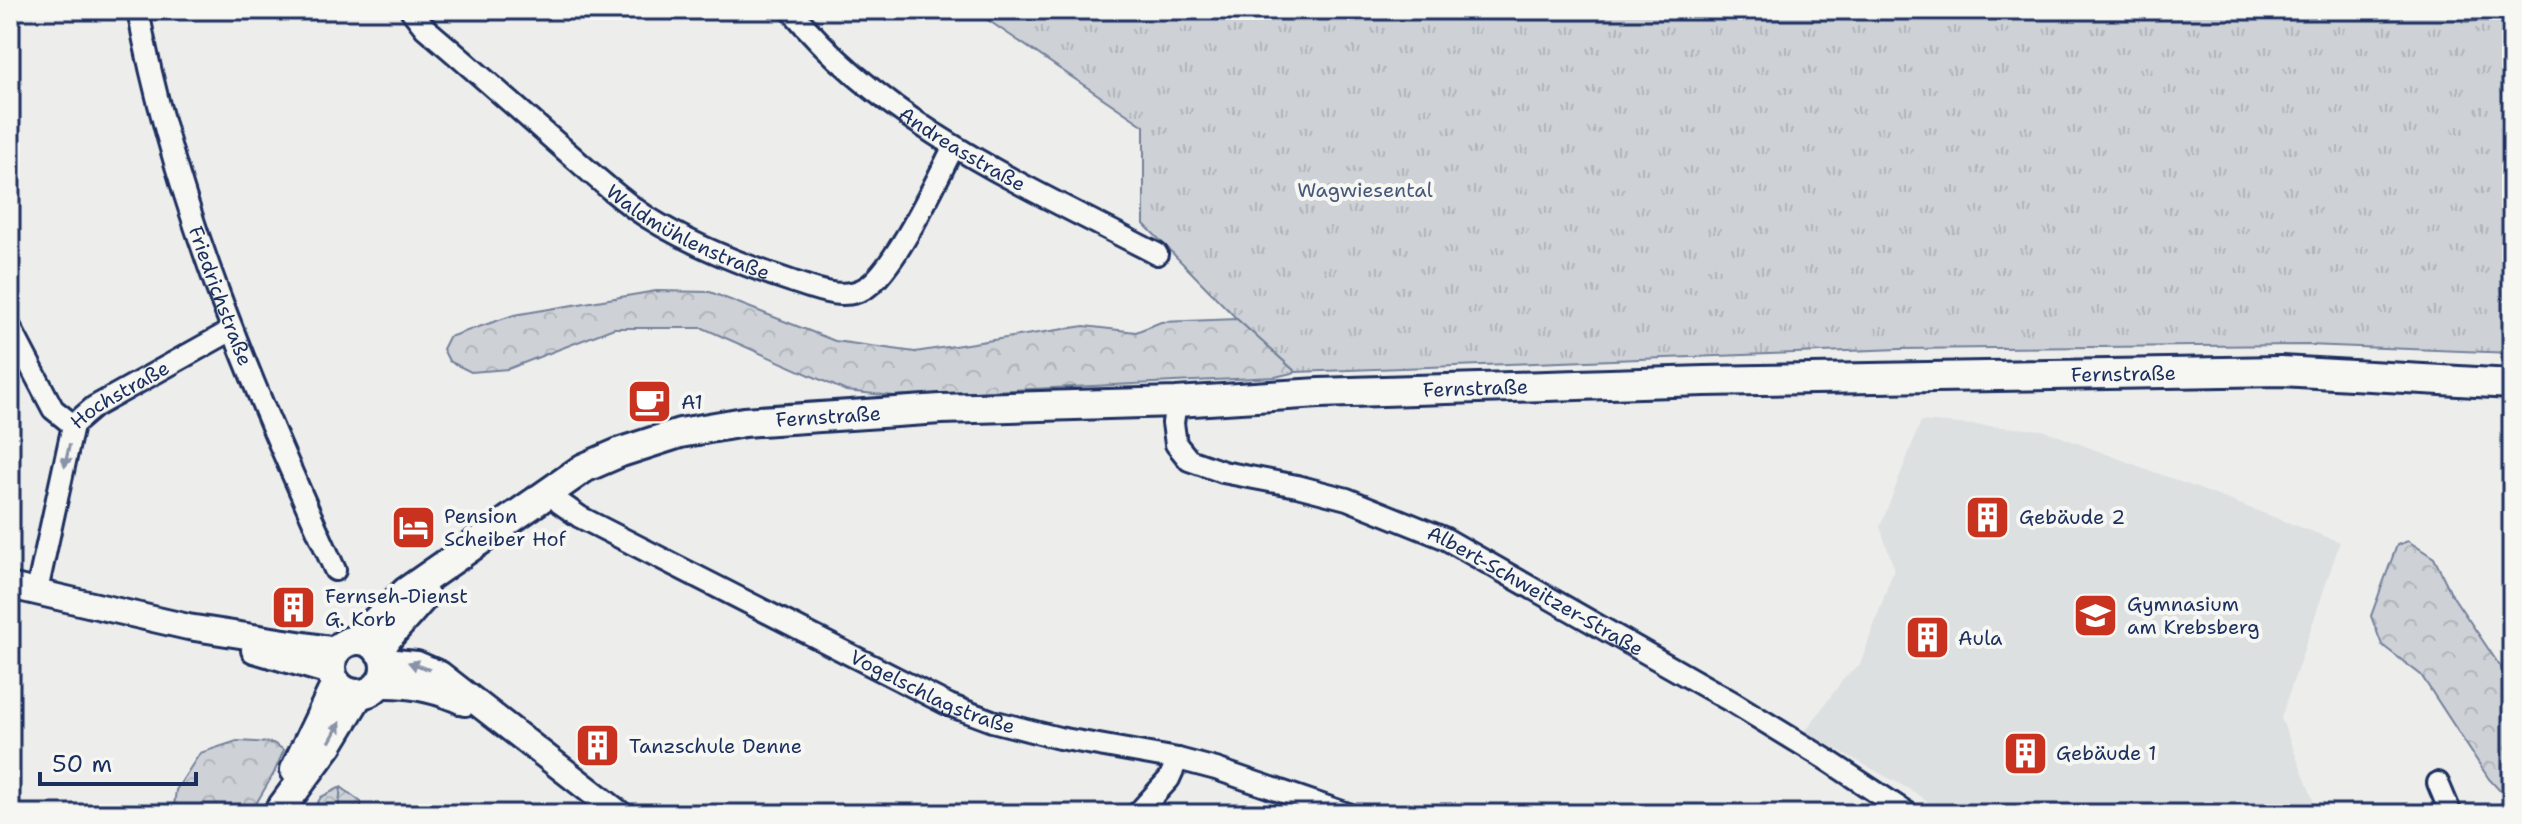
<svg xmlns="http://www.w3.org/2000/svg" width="2522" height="824" font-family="'Shantell Sans',sans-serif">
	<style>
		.built { fill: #dde0e1 }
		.grass { fill: #ced2d7; stroke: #74809a; stroke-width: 2 }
		.forest { fill: url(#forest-crowns); stroke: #74809a; stroke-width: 2 }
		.park { fill: url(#park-tufts); stroke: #74809a; stroke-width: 2 }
		.garden { fill: url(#garden-furrows); stroke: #74809a; stroke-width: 2 }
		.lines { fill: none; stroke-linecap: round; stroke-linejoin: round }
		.minor-casing { stroke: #1b2f5e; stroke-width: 26 }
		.tertiary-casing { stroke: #1b2f5e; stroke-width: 30 }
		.secondary-casing { stroke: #1b2f5e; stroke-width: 34 }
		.minor { stroke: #f6f6f2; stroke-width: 20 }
		.tertiary { stroke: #f6f6f2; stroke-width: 24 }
		.secondary { stroke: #f6f6f2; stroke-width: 28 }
		.oneway { fill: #8892a8 }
		.labels { text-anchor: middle; stroke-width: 8; stroke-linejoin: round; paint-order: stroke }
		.street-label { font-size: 20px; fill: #1b2f5e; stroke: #f6f6f2 }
		.park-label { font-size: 20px; fill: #48587c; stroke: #f6f6f2 }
		.poi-label { font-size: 20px; fill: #1b2f5e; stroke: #f6f6f2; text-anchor: start }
	</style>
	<defs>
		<pattern id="forest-crowns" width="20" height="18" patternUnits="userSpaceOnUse" patternTransform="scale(2)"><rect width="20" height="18" fill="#ced2d7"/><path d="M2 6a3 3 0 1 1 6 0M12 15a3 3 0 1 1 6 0" fill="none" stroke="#b0b5bb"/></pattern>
		<pattern id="park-tufts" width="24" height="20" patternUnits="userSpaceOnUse" patternTransform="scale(2)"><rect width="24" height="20" fill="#ced2d7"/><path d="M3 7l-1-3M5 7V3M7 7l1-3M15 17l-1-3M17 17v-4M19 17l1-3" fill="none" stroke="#b0b5bb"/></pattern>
		<pattern id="garden-furrows" width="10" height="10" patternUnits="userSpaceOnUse" patternTransform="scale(2)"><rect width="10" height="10" fill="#ced2d7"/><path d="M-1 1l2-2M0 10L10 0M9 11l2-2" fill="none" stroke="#b0b5bb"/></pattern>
	</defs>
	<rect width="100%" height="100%" fill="#edeeec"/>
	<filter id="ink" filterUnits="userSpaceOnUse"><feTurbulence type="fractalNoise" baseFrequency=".0125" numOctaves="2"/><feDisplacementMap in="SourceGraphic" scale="16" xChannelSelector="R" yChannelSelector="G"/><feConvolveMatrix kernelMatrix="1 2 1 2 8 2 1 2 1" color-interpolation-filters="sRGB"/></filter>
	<g filter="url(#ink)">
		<!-- built -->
		<polygon class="built" points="1921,421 2043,430 2340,542 2281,718 2313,799 2311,814 1944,814 1914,792 1805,732 1844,678 1860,665 1894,568 1880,527"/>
		<!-- grass -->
		<polygon class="grass" points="2462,10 2512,10 2512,19 2463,22"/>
		<!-- forest -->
		<g class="forest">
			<polygon points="656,291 710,292 835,341 915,352 1084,326 1136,332 1161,322 1237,319 1296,372 1275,377 894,396 846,391 703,328 614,328 508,369 471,372 449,361 443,349 449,337 514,315"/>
			<polygon points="2408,541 2434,558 2452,595 2512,684 2512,804 2489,779 2421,675 2382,645 2371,616 2397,545"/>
			<polygon points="237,741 273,743 284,750 274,773 250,814 173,814 176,790 200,753"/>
			<polygon points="341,787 338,814 311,814 321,797"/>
		</g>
		<!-- park -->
		<polygon class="park" points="973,10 2462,10 2463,22 2512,19 2512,353 2307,345 1900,349 1296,372 1237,319 1144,224 1144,126"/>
		<!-- garden -->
		<polygon class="garden" points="341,787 361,802 362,814 338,814"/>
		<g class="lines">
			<defs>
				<g id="minor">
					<path id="s1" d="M 138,10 C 174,206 254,389 335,570"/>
					<path id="s2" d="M 411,10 L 425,28 C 470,66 514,105 558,144 C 587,169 615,196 647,217 C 691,245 743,265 791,281 C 815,289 844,302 867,287 C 896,267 936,181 953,148"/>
					<path id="s3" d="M 791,10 C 886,126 1026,186 1157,254"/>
					<polyline points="10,327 53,409 73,425"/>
					<path id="s4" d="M 1176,402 L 1173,423 L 1176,444 L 1189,460 L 1223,472 L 1297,486 L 1347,499 L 1444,538 L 1734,703 L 1824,758 L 1909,814"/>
					<path id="s5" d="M 550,491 L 560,503 L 580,517 L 949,705 L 992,721 L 1059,738 L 1178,759 L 1216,769 L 1348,814"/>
					<path id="s6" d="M 37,591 L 73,425 L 94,407 L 232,330"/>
					<polyline points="2438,783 2451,814"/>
					<polyline points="1137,814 1169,779 1178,759"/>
				</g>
				<g id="tertiary">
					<polyline points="10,586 188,627 337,650"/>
					<polyline points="254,650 323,670 332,675"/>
					<polyline points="384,661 417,664 440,674 620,814"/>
					<path d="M 379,685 C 408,684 439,690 465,703"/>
				</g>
				<g id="secondary">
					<path id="s7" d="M 356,640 L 406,592 L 584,468 L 621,452 L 680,433 L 744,422 L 941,409 L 1176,402 L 1319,393 L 1704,381 L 2281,371 L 2512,384"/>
					<circle cx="358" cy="667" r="27"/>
					<polyline points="379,651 388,637 424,596"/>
					<polyline points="295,770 336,684"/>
					<polyline points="277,814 328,745 359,694"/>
				</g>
			</defs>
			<!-- minor casing -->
			<use href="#minor" class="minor-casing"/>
			<!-- tertiary casing -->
			<use href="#tertiary" class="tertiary-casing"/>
			<!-- secondary casing -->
			<use href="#secondary" class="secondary-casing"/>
			<!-- minor -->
			<use href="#minor" class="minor"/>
			<!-- tertiary -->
			<use href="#tertiary" class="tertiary"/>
			<!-- secondary -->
			<use href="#secondary" class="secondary"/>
		</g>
		<!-- one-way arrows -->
		<defs><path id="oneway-solid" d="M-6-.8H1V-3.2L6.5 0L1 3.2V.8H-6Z" transform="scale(2)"/></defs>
		<g class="oneway">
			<use href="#oneway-solid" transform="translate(67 456) rotate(102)"/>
			<use href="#oneway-solid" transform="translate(419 666) rotate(-161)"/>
			<use href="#oneway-solid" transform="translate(335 732) rotate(-61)"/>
		</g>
	</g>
	<!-- icons -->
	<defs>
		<symbol id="cafe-square" viewBox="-11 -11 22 22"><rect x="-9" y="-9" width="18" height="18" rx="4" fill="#c8321e" stroke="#f6f6f2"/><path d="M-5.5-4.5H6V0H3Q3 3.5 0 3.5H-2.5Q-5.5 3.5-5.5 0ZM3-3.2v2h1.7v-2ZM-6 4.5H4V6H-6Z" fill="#fff"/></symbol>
		<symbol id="building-square" viewBox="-11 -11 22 22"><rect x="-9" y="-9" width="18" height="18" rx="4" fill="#c8321e" stroke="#f6f6f2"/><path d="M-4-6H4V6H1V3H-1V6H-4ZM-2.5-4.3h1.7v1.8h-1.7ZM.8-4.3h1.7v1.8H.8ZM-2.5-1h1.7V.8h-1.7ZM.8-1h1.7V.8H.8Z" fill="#fff"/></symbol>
		<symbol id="hotel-square" viewBox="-11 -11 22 22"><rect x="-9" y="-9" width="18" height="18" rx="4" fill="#c8321e" stroke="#f6f6f2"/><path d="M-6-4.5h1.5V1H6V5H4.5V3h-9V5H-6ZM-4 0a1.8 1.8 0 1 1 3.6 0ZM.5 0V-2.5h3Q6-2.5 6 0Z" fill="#fff"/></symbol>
		<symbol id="school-square" viewBox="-11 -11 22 22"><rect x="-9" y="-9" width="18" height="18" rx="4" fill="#c8321e" stroke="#f6f6f2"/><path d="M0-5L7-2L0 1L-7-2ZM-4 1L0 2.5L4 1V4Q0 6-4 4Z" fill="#fff"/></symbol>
	</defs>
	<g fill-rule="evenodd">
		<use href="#cafe-square" x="624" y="376" width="51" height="51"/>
		<use href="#building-square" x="1962" y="492" width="51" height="51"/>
		<use href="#hotel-square" x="388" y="502" width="51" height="51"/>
		<use href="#building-square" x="268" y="582" width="51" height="51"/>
		<use href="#school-square" x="2070" y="590" width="51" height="51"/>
		<use href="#building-square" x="1902" y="612" width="51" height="51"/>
		<use href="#building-square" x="572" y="720" width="51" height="51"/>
		<use href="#building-square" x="2000" y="728" width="51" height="51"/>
	</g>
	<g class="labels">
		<!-- street labels -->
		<g class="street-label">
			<text dy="7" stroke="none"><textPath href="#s3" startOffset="222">Andreasstraße</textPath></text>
			<text dy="7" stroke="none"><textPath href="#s2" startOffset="358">Waldmühlenstraße</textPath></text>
			<text dy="7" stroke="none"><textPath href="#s1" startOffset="298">Friedrichstraße</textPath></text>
			<text dy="7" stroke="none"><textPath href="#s7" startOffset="1834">Fernstraße</textPath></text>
			<text dy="7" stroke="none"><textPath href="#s7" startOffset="1186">Fernstraße</textPath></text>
			<text dy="7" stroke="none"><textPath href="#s6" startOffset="226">Hochstraße</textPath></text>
			<text dy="7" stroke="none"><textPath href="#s7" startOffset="538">Fernstraße</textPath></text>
			<text dy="7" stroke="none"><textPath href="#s4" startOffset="436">Albert-Schweitzer-Straße</textPath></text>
			<text dy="7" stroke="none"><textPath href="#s5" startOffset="434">Vogelschlagstraße</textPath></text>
		</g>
		<!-- park labels -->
		<g class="park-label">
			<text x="1365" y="197">Wagwiesental</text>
		</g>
		<!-- poi labels -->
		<g class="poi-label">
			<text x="681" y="409">A1</text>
			<text x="444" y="523">Pension<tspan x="444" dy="23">Scheiber Hof</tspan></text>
			<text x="2019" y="524">Gebäude 2</text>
			<text x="325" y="603">Fernseh-Dienst<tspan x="325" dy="23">G. Korb</tspan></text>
			<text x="2127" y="611">Gymnasium<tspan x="2127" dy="23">am Krebsberg</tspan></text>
			<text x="1958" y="645">Aula</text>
			<text x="629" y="753">Tanzschule Denne</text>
			<text x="2056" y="760">Gebäude 1</text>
		</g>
	</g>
	<!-- margin -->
	<rect width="2522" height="824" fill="none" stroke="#f6f6f2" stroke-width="40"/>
	<rect x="20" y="20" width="2482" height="784" fill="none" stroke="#1b2f5e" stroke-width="3" filter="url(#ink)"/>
	<!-- scale -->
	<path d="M40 772v12h156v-12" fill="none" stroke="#1b2f5e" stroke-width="4"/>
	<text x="52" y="772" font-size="24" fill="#1b2f5e" stroke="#f6f6f2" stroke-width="6" paint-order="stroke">50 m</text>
</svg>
